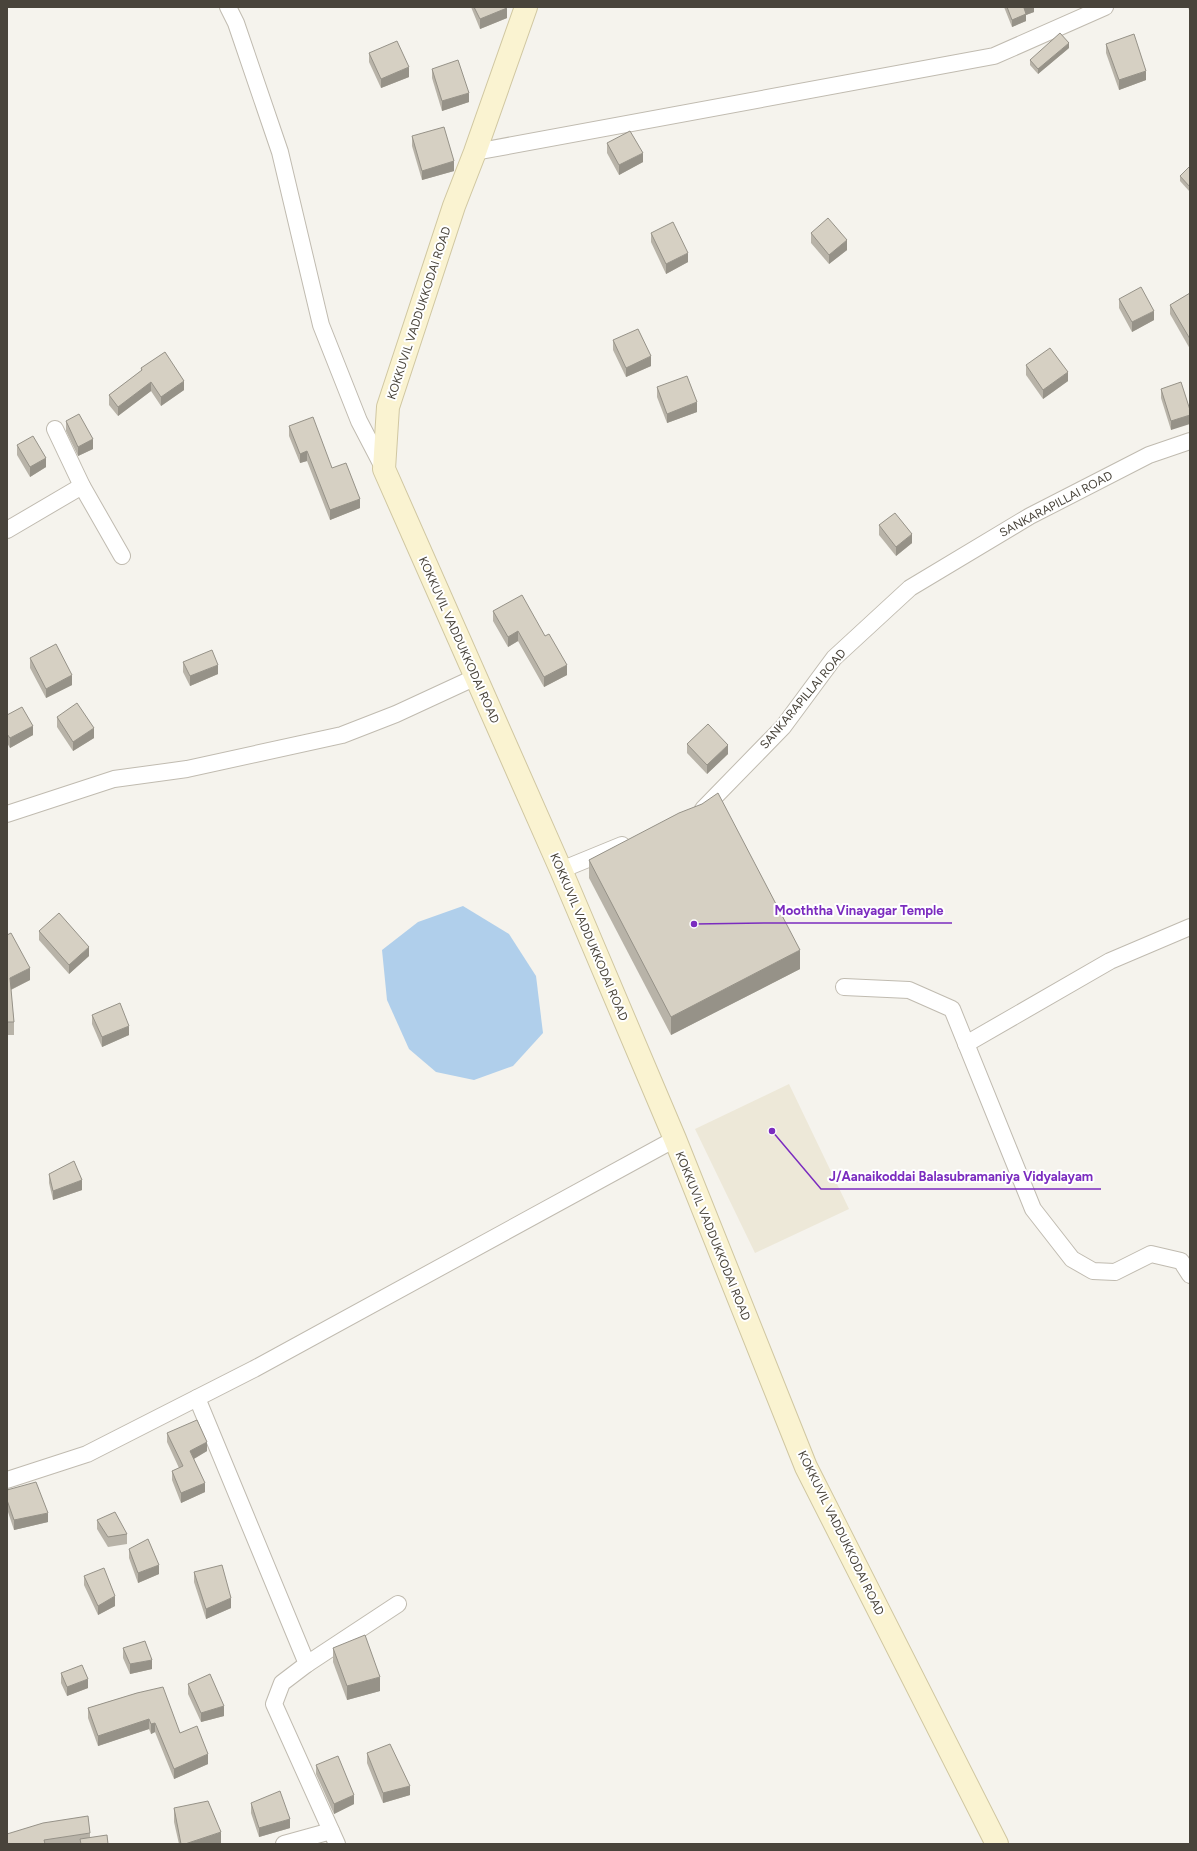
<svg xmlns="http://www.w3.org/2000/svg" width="1197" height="1851" font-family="Figtree,sans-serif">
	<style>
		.education { fill: #ede8d8 }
		.water { fill: #b0cfeb }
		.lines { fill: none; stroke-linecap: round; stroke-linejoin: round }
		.minor-casing { stroke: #c0bbb0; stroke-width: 18 }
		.secondary-casing { stroke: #d0c7a1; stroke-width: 24 }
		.minor { stroke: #fff; stroke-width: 16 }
		.secondary { stroke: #faf3d1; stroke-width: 22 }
		.wall { fill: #b8b3a8 }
		.shaded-wall { fill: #969288 }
		.building { fill: #d6d0c3; stroke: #969288 }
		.labels { text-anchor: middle; stroke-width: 4; stroke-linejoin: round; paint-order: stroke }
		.street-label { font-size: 12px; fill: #49443b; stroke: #fff }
		.leader { fill: none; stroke: #7b2cbf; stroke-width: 1.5 }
		.callout-dot { fill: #7b2cbf; stroke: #fff; stroke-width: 1.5 }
		.callout-label { font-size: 13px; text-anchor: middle; font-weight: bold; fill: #7b2cbf; stroke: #fff; stroke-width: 4; stroke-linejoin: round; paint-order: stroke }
	</style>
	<rect width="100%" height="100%" fill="#f5f3ed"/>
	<!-- education -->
	<polygon class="education" points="789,1084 849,1209 755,1253 695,1129"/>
	<!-- water -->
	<polygon class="water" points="463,906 509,934 536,976 543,1033 513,1066 474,1080 436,1072 409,1049 387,1000 382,950 418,922"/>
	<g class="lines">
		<defs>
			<g id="minor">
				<polyline points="228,7 236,23 280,152 321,325 359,421 384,469"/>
				<polyline points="475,152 994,56 1105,7"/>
				<polyline points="55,429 82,486 122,556"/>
				<polyline points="7,530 82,486"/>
				<polyline points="703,809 783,727 834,658 910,588 1030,516 1149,455 1190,441"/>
				<polyline points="7,814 114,779 187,769 342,735 396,714 476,677"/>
				<polyline points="561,870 622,845"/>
				<polyline points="844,987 909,990 952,1009 1033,1209 1072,1259 1093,1271 1115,1272 1151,1254 1181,1261 1190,1275"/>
				<polyline points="966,1044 1110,961 1190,927"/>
				<polyline points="197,1398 307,1664"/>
				<polyline points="7,1480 87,1454 254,1369 675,1139"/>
				<polyline points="284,1844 331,1831"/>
				<polyline points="337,1844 274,1704 282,1683 307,1664 398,1604"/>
			</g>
			<polyline id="secondary" points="526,7 475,152 454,206 388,407 384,469 561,870 675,1139 806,1467 997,1844"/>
		</defs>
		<!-- minor casing -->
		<use href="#minor" class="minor-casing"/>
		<!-- secondary casing -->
		<use href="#secondary" class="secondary-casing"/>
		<!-- minor -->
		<use href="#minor" class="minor"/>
		<!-- secondary -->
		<use href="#secondary" class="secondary"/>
	</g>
	<!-- wall -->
	<g class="wall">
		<polygon points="471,7 506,7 507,18 480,29"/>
		<polygon points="1000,7 1034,7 1034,12 1026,15 1026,21 1012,27 1004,7 1000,8"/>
		<polygon points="1188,7 1190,7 1190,13"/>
		<polygon points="1106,44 1146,80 1119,90 1106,53"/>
		<polygon points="1069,48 1038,74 1030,65 1030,60"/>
		<polygon points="369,53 409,77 381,88 369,62"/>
		<polygon points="432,69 469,102 442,111 432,78"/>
		<polygon points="412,136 454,171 422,180 412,146"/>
		<polygon points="607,143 643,162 619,175 607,153"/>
		<polygon points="1190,166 1190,192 1180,181 1180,176"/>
		<polygon points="651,233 688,262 666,274 651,242"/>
		<polygon points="811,233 847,250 829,264 811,243"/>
		<polygon points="1190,293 1190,349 1170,314 1170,305"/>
		<polygon points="1119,299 1154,320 1132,332 1119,308"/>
		<polygon points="613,340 651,366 626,377 613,350"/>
		<polygon points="1026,365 1068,381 1043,399 1026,375"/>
		<polygon points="141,368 184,390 161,406 151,391 118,416 109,405 109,395 141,371"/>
		<polygon points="657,387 697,412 667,423 657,397"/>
		<polygon points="1161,389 1190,410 1171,430 1161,398"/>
		<polygon points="66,421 93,449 78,456 66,431"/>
		<polygon points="289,426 332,468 360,508 330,520 307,461 300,463 289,436"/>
		<polygon points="17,445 46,467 30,477 17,455"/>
		<polygon points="879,525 912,543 896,556 879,535"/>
		<polygon points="493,611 545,636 567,675 544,687 518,641 508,647 493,621"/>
		<polygon points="30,658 72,685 46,698 30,668"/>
		<polygon points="183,662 218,674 190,686 183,672"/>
		<polygon points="7,715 33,735 10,748 7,743"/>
		<polygon points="57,717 94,738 73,751 57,727"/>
		<polygon points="687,744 728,754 707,774 687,753"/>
		<polygon points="702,804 800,969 671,1035 589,878 589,860"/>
		<polygon points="39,931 89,956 69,974 39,940"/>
		<polygon points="7,935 30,980 11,990 14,1022 14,1035 7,1035"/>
		<polygon points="92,1015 129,1035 102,1047 92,1024"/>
		<polygon points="49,1174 82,1190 53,1200 49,1183"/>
		<polygon points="167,1433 207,1451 194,1459 205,1492 181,1503 172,1480 172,1471 179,1468 167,1442"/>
		<polygon points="7,1490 48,1522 14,1530 7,1509"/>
		<polygon points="97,1520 127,1534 127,1544 108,1547 97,1529"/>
		<polygon points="129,1549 159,1574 138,1583 129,1558"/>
		<polygon points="194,1572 231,1608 206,1619 194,1582"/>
		<polygon points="84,1576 115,1606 98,1615 84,1585"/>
		<polygon points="123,1648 152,1669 130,1674 123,1658"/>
		<polygon points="333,1648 380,1691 347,1700 333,1662"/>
		<polygon points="61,1673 88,1688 67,1696 61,1683"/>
		<polygon points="188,1684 224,1716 201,1722 188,1694"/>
		<polygon points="137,1693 180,1733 208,1764 174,1779 155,1732 151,1734 149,1729 98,1746 88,1718 88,1708"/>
		<polygon points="367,1753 410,1795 383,1803 367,1763"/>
		<polygon points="316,1765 354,1804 334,1814 316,1774"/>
		<polygon points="251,1803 290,1828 259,1837 251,1813"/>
		<polygon points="174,1808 221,1844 179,1844 174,1822"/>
		<polygon points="90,1833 90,1837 108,1844 7,1844"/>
	</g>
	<!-- shaded-wall -->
	<g class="shaded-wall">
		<polygon points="1027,7 1034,7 1034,12 1026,15 1026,21 1012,27 1012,20 1024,8"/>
		<polygon points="507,8 507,18 480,29 480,19"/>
		<polygon points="1069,43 1069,48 1038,74 1038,69"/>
		<polygon points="409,67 409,77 381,88 381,79"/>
		<polygon points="1146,71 1146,80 1119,90 1119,80"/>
		<polygon points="469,93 469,102 442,111 442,101"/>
		<polygon points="643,153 643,162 619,175 619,165"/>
		<polygon points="454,161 454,171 422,180 422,171"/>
		<polygon points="847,240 847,250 829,264 829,255"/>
		<polygon points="688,253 688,262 666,274 666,264"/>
		<polygon points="1154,311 1154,320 1132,332 1132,322"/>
		<polygon points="651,356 651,366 626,377 626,368"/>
		<polygon points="1068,372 1068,381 1043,399 1043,390"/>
		<polygon points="184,381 184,390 161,406 161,397"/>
		<polygon points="151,382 151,391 118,416 118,407"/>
		<polygon points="697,402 697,412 667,423 667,414"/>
		<polygon points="1190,415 1190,424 1171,430 1171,421"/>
		<polygon points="93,439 93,449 78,456 78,447"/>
		<polygon points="307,451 307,461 300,463 300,454"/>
		<polygon points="46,458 46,467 30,477 30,467"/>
		<polygon points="360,499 360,508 330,520 330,510"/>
		<polygon points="912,534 912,543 896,556 896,547"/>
		<polygon points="518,631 518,641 508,647 508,637"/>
		<polygon points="218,665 218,674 190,686 190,676"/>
		<polygon points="567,665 567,675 544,687 544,677"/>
		<polygon points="72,675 72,685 46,698 46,689"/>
		<polygon points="33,726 33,735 10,748 10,738"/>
		<polygon points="94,728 94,738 73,751 73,742"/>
		<polygon points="728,745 728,754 707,774 707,765"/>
		<polygon points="89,947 89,956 69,974 69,965"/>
		<polygon points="800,950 800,969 671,1035 671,1017"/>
		<polygon points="30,968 30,980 10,990 10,978"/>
		<polygon points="129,1026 129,1035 102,1047 102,1037"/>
		<polygon points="82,1180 82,1190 53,1200 53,1191"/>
		<polygon points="207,1442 207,1451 190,1461 190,1451"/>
		<polygon points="205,1483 205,1492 181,1503 181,1493"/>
		<polygon points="48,1513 48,1522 14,1530 14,1520"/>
		<polygon points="159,1565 159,1574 138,1583 138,1573"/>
		<polygon points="115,1596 115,1606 98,1615 98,1606"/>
		<polygon points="231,1598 231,1608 206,1619 206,1609"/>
		<polygon points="152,1660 152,1669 130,1674 130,1664"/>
		<polygon points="380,1677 380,1691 347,1700 347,1686"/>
		<polygon points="88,1679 88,1688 67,1696 67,1687"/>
		<polygon points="224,1706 224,1716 201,1722 201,1713"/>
		<polygon points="149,1719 149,1729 98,1746 98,1736"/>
		<polygon points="155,1723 155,1732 151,1734 151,1724"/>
		<polygon points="208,1754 208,1764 174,1779 174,1769"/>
		<polygon points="410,1786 410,1795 383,1803 383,1793"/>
		<polygon points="354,1795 354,1804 334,1814 334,1804"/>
		<polygon points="290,1819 290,1828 259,1837 259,1828"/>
		<polygon points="221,1832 221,1844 185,1844"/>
	</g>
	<!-- building -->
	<g class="building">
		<polygon points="474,7 506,7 507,8 480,19"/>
		<polygon points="1007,7 1027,7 1024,8 1026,14 1012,20"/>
		<polygon points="1060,33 1069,43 1038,69 1030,60"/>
		<polygon points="1134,34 1146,71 1119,80 1106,44"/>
		<polygon points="397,41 409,67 381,79 369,53"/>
		<polygon points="458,60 469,93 442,101 432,69"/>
		<polygon points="444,127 454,161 422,171 412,136"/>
		<polygon points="630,131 643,153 619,165 607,143"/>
		<polygon points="1190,166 1190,187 1180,176"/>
		<polygon points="828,218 847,240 829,255 811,233"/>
		<polygon points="673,222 688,253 666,264 651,233"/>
		<polygon points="1141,287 1154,311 1132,322 1119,299"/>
		<polygon points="1190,293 1190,339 1170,305"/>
		<polygon points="638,329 651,356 626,368 613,340"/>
		<polygon points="1050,348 1068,372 1043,390 1026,365"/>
		<polygon points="165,352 184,381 161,397 151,382 118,407 109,395 142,370 141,368"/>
		<polygon points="687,376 697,402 667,414 657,387"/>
		<polygon points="1181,382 1190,410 1190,415 1171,421 1161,389"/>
		<polygon points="79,414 93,439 78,447 66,421"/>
		<polygon points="313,417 332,468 346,463 360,499 330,510 307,451 300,454 289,426"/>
		<polygon points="33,436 46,458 30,467 17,445"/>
		<polygon points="895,513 912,534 896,547 879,525"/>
		<polygon points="522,595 545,636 549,634 567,665 544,677 518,631 508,637 493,611"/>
		<polygon points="56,644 72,675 46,689 30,658"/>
		<polygon points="212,650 218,665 190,676 183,662"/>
		<polygon points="77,703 94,728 73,742 57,717"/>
		<polygon points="22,707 33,726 10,738 7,734 7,715"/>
		<polygon points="708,724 728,745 707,765 687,744"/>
		<polygon points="718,793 800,950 671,1017 589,860 679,813 702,804"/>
		<polygon points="59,913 89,947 69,965 39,931"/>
		<polygon points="11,933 30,968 10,978 14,1022 7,1022 7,935"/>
		<polygon points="120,1003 129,1026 102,1037 92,1015"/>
		<polygon points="74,1161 82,1180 53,1191 49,1174"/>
		<polygon points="197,1420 207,1442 190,1451 205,1483 181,1493 172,1471 183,1466 167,1433"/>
		<polygon points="36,1482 48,1513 14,1520 7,1500 7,1490"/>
		<polygon points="115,1512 127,1534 108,1537 97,1520"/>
		<polygon points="148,1539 159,1565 138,1573 129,1549"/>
		<polygon points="222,1565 231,1598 206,1609 194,1572"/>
		<polygon points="104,1568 115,1596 98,1606 84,1576"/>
		<polygon points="365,1635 380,1677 347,1686 333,1648"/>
		<polygon points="145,1641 152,1660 130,1664 123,1648"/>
		<polygon points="82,1665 88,1679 67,1687 61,1673"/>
		<polygon points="210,1674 224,1706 201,1713 188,1684"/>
		<polygon points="163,1687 180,1733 197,1726 208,1754 174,1769 155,1723 151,1724 149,1719 98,1736 88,1708 137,1693"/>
		<polygon points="390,1744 410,1786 383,1793 367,1753"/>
		<polygon points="338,1756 354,1795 334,1804 316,1765"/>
		<polygon points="280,1791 290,1819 259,1828 251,1803"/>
		<polygon points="208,1801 221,1832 185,1844 181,1844 174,1808"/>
		<polygon points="88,1816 90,1833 44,1840 45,1844 7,1844 7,1834 43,1823"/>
		<polygon points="107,1835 108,1844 81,1844 80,1839"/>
	</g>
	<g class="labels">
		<!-- street labels -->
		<g class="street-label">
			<text transform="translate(419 313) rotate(-72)" y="4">KOKKUVIL VADDUKKODAI ROAD</text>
			<text transform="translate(1056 504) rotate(-28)" y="4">SANKARAPILLAI ROAD</text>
			<text transform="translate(459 640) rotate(66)" y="4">KOKKUVIL VADDUKKODAI ROAD</text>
			<text transform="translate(803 699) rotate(-50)" y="4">SANKARAPILLAI ROAD</text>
			<text transform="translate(589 937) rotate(67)" y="4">KOKKUVIL VADDUKKODAI ROAD</text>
			<text transform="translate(713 1236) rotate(68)" y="4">KOKKUVIL VADDUKKODAI ROAD</text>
			<text transform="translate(841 1533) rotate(64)" y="4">KOKKUVIL VADDUKKODAI ROAD</text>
		</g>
	</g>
	<!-- callouts -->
	<path class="leader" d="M694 924L767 923H952M772 1131L821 1189H1101"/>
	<g class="callout-dot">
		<circle cx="694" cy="924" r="4"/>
		<circle cx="772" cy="1131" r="4"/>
	</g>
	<g class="callout-label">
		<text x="859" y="915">Mooththa Vinayagar Temple</text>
		<text x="961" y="1181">J/Aanaikoddai Balasubramaniya Vidyalayam</text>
	</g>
	<!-- border -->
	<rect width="1197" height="1851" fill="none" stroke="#49443b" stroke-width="16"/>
</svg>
